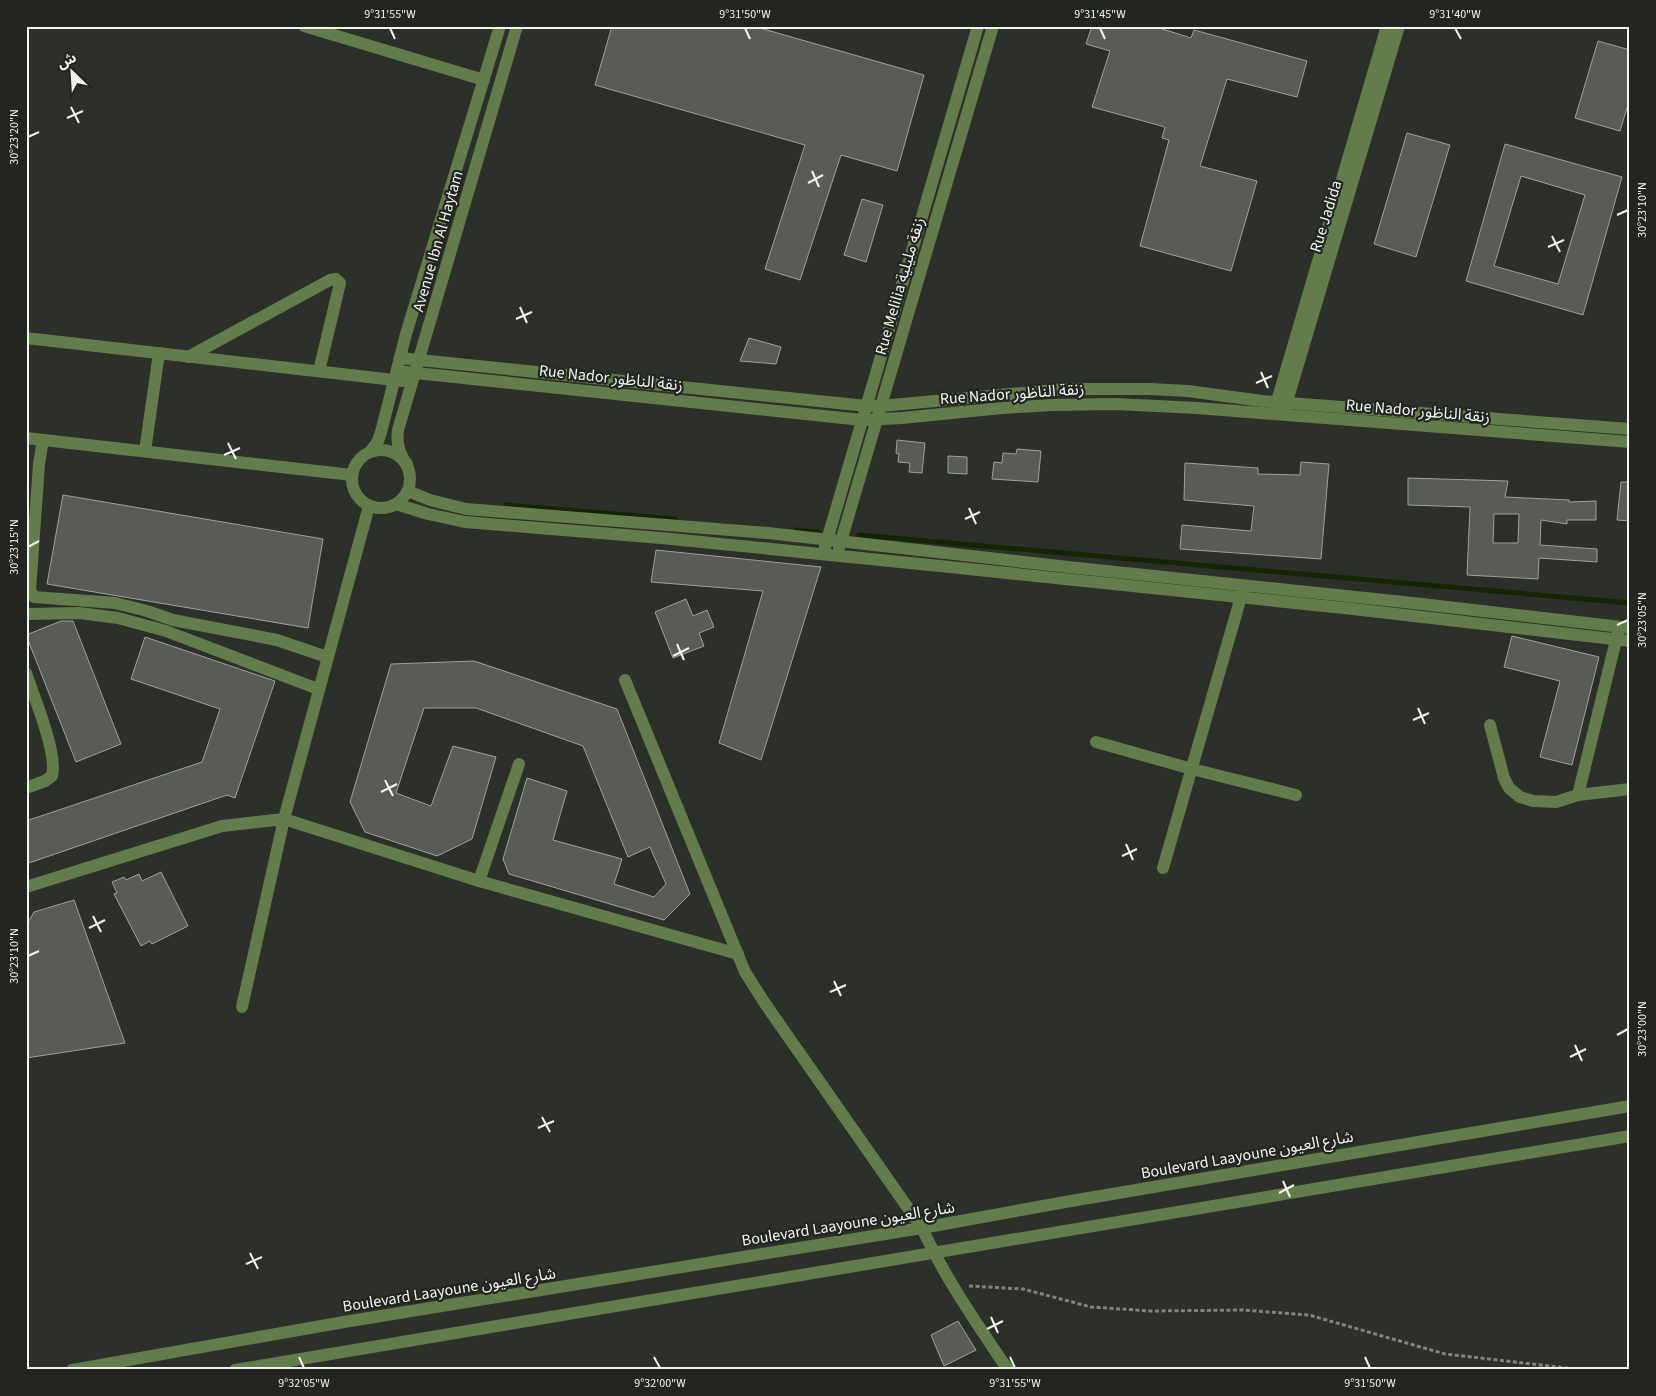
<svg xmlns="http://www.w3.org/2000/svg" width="1656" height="1396" font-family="'Source Sans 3','Noto Sans Arabic',sans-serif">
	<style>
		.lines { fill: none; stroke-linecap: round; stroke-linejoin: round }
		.stream { stroke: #132500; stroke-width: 5 }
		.building { fill: #595c56; stroke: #9ea29b; fill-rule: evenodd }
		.path { stroke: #80837e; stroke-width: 3; stroke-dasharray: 4 2.5; stroke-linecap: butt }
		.minor { stroke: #637c4b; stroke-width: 12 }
		.ticks { fill: none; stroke: #f2f4f0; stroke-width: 2 }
		.labels { text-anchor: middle; stroke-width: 4.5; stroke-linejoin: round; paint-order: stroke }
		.street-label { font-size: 16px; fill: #f2f4f0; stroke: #222520 }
		.neatline { fill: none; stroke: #f2f4f0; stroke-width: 2 }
		.ticks-label { font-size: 12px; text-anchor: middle; fill: #f2f4f0 }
	</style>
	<rect width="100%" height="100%" fill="#2c2f2a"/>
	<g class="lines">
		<!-- stream -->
		<g class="stream">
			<polyline points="506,505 675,519"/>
			<polyline points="796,530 818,532"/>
			<polyline points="859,535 1630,603"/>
		</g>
	</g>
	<!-- building -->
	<g class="building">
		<polygon points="612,26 753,26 924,75 897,171 841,155 800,280 765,269 805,145 595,85"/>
		<polygon points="1092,26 1153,26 1191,38 1194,30 1307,61 1297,97 1227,79 1200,166 1257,181 1231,271 1140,246 1169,140 1162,138 1165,127 1092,107 1110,51 1086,44"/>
		<polygon points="1598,41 1630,50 1630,98 1620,131 1575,118"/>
		<polygon points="1407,133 1450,145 1416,257 1374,244"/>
		<path d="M 1505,144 L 1622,177 L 1583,315 L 1466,281 ZM 1521,176 L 1585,195 L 1558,284 L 1494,266 Z"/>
		<polygon points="862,199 883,205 866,262 844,255"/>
		<polygon points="749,338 781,347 776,364 740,361"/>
		<polygon points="897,440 925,443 922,473 909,472 910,463 898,462 899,454 896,453"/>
		<polygon points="1017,449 1041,451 1038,482 992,479 994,462 1002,463 1003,453 1016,454"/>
		<polygon points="948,456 967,457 967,474 948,473"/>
		<polygon points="1301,462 1329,464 1321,559 1180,549 1182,525 1251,531 1254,506 1184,500 1185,463 1258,468 1258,474 1300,475"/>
		<path d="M 1408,478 L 1508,481 L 1505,497 L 1569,500 L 1569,502 L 1596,501 L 1596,520 L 1567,520 L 1567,524 L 1541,520 L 1540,545 L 1597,549 L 1597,562 L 1539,558 L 1538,579 L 1467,575 L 1470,507 L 1408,505 ZM 1494,514 L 1519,514 L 1518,543 L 1493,543 Z"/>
		<polygon points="1621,482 1630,482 1630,521 1617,520"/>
		<polygon points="63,495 323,539 308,628 47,584"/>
		<polygon points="656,550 821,567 761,760 719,743 763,591 651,582"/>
		<polygon points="686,599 693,616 707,610 714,627 699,633 704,646 673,658 655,612"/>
		<polygon points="61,621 73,621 121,744 76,762 26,635"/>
		<polygon points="1512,636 1599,657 1572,765 1540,757 1560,681 1504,667"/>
		<polygon points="145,637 275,681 235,798 227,795 26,864 26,821 202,762 220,709 131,679"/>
		<polygon points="474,661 617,709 690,894 664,920 509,874 503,859 527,778 567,791 553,840 622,859 614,884 654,897 666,884 650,847 628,857 583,746 476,708 424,708 396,793 431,806 453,746 496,757 472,839 437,856 365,832 350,802 391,664"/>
		<polygon points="161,872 188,926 152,944 150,941 141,946 114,894 117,893 112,882 124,877 126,880 139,874 142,881"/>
		<polygon points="74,900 125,1043 26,1058 26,926 34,912"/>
		<polygon points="958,1321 976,1350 944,1366 931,1335"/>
	</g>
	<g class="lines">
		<!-- path -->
		<polyline class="path" points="969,1286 1023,1289 1091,1307 1151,1311 1243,1310 1309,1315 1445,1354 1584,1370"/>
		<!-- minor -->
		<g class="minor">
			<polyline points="304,26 484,80"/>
			<polyline points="26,338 403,381"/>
			<polyline points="188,357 330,280 336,279 340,283 319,371"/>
			<polyline points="400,358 867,406 881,406 1065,389 1150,389 1188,391 1262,401 1630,429"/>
			<polyline points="397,371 862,420 902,418 1002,408 1052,405 1116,404 1197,408 1630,442"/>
			<polyline points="1275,408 1387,26"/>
			<polyline points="1285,408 1399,26"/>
			<polyline points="26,438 352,475"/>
			<polyline points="43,440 39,464 30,590 34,597 115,603 147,611 173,620 277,640 327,657"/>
			<circle cx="381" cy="479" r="29"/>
			<polyline points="145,451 159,353"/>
			<polyline points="370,452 378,441 381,432 406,334 500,26"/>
			<path d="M 407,464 C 399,454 396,443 398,430 L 517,26"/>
			<polyline points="408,491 430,500 466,509 768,533 1068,567 1404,602 1630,628"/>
			<polyline points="396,504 428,514 465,522 661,538 940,566 1353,609 1630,641"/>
			<polyline points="825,547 978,26"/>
			<polyline points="839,548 993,26"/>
			<polyline points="26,614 79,613 118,618 166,631 318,689"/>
			<path d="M 26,673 C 34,697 58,754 52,776 L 45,781 L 26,788"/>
			<path d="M 625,680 L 745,972 L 766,1005 L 922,1228 C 945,1278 977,1324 1008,1370"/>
			<polyline points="1490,725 1504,778 1509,788 1520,797 1533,801 1556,802 1578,795 1630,789"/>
			<polyline points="1096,742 1192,769 1296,795"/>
			<polyline points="1578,795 1618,632"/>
			<polyline points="1163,868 1243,590"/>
			<polyline points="479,881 519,764"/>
			<polyline points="26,887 222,826 284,819 479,881 738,954"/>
			<polyline points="242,1007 284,819 369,506"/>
			<polyline points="72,1370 344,1322 922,1228 1071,1201 1630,1106"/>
			<polyline points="235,1370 1630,1136"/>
		</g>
	</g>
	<!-- ticks -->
	<path class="ticks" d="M 390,28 L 395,39M 745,28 L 750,39M 1100,28 L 1105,39M 1455,28 L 1461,39M 71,107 L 79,123M 67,118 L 83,111M 28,137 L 39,132M 812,171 L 819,187M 808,183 L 823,175M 1617,215 L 1628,210M 1552,236 L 1560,252M 1548,247 L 1564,240M 520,307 L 527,323M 516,319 L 532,312M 1261,372 L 1268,388M 1256,383 L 1272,376M 228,443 L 236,459M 224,455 L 240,448M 969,508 L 976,524M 965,519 L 980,512M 28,547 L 39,541M 1617,625 L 1628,620M 677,644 L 684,660M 673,656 L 689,648M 1418,708 L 1425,724M 1413,720 L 1429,713M 385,780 L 393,796M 381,792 L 397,784M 1126,844 L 1133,860M 1122,856 L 1137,849M 93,916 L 101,932M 89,928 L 105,920M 28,956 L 39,951M 834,981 L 841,996M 830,992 L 846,985M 1617,1035 L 1628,1029M 1575,1045 L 1582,1061M 1570,1057 L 1586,1049M 542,1117 L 550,1132M 538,1128 L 554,1121M 1283,1181 L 1290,1197M 1279,1193 L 1294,1185M 250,1253 L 258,1269M 246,1264 L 262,1257M 991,1317 L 998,1333M 987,1329 L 1003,1321M 299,1357 L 304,1368M 654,1357 L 660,1368M 1010,1357 L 1015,1368M 1365,1357 L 1370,1368"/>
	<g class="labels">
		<!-- street labels -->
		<g class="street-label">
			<text transform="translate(1325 216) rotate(-73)" y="6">Rue Jadida</text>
			<text transform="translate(437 241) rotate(-74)" y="6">Avenue Ibn Al Haytam</text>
			<text transform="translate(899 286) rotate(-74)" y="6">Rue Melilia زنقة مليلية</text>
			<text transform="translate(611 377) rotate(6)" y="6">Rue Nador زنقة الناظور</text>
			<text transform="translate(1012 393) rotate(-4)" y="6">Rue Nador زنقة الناظور</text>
			<text transform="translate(1418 410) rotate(5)" y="6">Rue Nador زنقة الناظور</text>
			<text transform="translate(1247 1154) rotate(-10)" y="6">Boulevard Laayoune شارع العيون</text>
			<text transform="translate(848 1223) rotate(-9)" y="6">Boulevard Laayoune شارع العيون</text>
			<text transform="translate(449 1289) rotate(-9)" y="6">Boulevard Laayoune شارع العيون</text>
		</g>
	</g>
	<!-- border -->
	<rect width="1656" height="1396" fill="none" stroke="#222520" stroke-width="55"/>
	<!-- north arrow -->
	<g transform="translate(72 72) rotate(335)" stroke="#222520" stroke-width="4" paint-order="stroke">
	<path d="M0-4L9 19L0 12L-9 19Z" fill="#f2f4f0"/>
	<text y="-8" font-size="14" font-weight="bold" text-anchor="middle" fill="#f2f4f0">ش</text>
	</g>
	<rect x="28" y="28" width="1600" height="1340" class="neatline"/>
	<g class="ticks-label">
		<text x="390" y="18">9°31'55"W</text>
		<text x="745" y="18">9°31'50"W</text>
		<text x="1100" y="18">9°31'45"W</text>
		<text x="1455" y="18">9°31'40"W</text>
		<text transform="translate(14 137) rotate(-90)" y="4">30°23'20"N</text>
		<text transform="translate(1642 210) rotate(-90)" y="4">30°23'10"N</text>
		<text transform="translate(14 547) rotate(-90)" y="4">30°23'15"N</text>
		<text transform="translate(1642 620) rotate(-90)" y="4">30°23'05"N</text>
		<text transform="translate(14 956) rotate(-90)" y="4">30°23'10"N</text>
		<text transform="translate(1642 1029) rotate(-90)" y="4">30°23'00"N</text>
		<text x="304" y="1387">9°32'05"W</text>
		<text x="660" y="1387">9°32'00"W</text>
		<text x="1015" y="1387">9°31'55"W</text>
		<text x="1370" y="1387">9°31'50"W</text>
	</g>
</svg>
